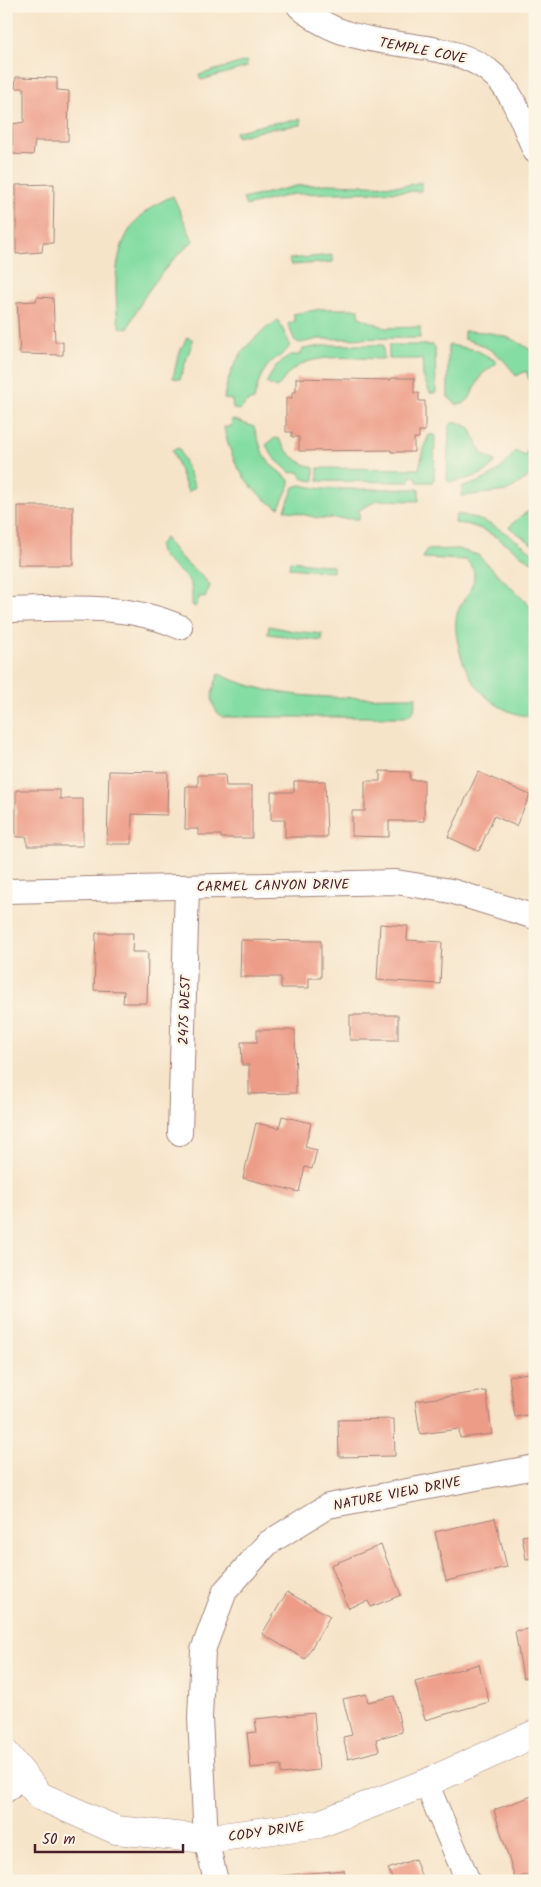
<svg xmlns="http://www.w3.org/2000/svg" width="541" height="1887" font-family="Kalam,sans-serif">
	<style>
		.green { fill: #84dda3; stroke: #677e67 }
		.building { fill: #ed9c87 }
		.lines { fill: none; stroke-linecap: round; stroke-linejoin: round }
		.minor-casing { stroke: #a0827a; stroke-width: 26 }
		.tertiary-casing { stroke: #a0827a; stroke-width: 29 }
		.minor { stroke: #fff; stroke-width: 24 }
		.tertiary { stroke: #fff; stroke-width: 28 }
		.labels { text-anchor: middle; stroke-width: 4.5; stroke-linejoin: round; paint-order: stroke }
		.street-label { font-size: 14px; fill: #4a1f2b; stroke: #fcf5e5 }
	</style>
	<rect width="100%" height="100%" fill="#fcf5e5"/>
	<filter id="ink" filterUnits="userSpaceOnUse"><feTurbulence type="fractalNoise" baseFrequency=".02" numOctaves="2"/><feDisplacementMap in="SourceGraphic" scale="10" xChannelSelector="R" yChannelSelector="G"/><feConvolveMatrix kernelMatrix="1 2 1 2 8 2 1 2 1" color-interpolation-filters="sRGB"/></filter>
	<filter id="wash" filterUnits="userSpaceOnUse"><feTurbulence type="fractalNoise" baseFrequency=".0096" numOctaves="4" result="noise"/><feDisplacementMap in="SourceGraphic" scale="20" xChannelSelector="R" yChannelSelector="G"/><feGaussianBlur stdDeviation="1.12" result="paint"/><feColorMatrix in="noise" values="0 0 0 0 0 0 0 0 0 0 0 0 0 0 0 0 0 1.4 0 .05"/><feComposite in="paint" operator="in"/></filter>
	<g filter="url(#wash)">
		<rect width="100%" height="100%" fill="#f6e4c9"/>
		<!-- green -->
		<g class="green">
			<polygon points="246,61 247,67 201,80 199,75"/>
			<polygon points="301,119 301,125 267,129 237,137 235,132 267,124"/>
			<polygon points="421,182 421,191 293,194 246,206 243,199 296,186 327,184 403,186"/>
			<path d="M 173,196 L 193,241 C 165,266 142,294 128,329 L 120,327 C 116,316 117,304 116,292 C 115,246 128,215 173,196 Z"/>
			<polygon points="333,255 333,262 291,265 289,259"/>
			<polygon points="359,309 359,317 386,328 420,327 420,338 319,339 300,343 295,341 288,324 295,321 293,314 321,309"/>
			<path d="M 278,320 L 290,344 C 288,353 276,357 270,363 C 260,374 257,387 254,400 L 247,402 L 240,410 L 233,409 L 232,400 L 224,399 C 229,362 248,340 278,320 Z"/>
			<path d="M 464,331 C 491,331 515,336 535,354 L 535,395 L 526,371 L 516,376 C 503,356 488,345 464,339 Z"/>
			<polygon points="187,337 193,340 180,379 173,378 178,356"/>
			<path d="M 328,345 L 383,345 L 384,359 C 357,359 318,352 295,368 C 287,373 283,381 277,388 L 266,383 L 276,366 L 291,355 L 300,355 L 303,349 Z"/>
			<polygon points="389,345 433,345 435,347 436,393 430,393 423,376 422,359 389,359"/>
			<polygon points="450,345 476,350 496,361 496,364 482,374 469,399 463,404 456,404 448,397 448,346"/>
			<path d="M 232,419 L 254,427 L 263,454 L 271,465 L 288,479 L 290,484 L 279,508 C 247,491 231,462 224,427 L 231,427 Z"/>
			<path d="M 458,422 L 470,428 L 482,454 L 495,461 C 488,477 465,479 450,482 L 447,480 L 449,427 L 452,423 Z"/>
			<path d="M 535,430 L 535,472 L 508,491 L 462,496 L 462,487 C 485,482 503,471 515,451 L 525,456 Z"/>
			<polygon points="429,435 435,435 434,479 432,482 417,482 417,478 411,475 409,482 318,481 318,468 419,469 424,447"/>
			<path d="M 275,438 L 279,439 C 287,454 297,462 314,468 L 314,481 L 303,479 L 299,472 L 291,473 L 274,458 L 266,445 Z"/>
			<polygon points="179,448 195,487 188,492 172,450"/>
			<polygon points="300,485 323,489 419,489 419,501 378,500 359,510 359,519 318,518 285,510 294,487"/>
			<polygon points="535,507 535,546 509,527 521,516"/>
			<path d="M 456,514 C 488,518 509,535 535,554 L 535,564 C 507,547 489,525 455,523 Z"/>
			<path d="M 165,538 L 180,557 L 207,581 L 210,586 L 205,598 L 200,596 L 195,607 L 192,605 C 192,596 193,588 189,581 C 181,570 157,558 159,545 Z"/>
			<path d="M 458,549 L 478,555 L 535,611 L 535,717 C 497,715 469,687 460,652 C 457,640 454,626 457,614 C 461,601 474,589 474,576 C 474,569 471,565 466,560 L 423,558 L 426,550 Z"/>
			<polygon points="290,561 333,566 333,572 289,568"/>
			<polygon points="269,626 293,631 322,634 322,641 268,634"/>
			<path d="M 219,674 C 281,703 349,697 416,697 L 414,710 L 410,715 L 404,717 L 222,717 C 207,704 212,690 219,674 Z"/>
		</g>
		<g id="blocks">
			<!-- building -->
			<g class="building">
				<polygon points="16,77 57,78 57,90 69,91 68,141 35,141 33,155 13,154 12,124 24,122 24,88 15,88"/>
				<polygon points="54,184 53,243 43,243 42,252 16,254 16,185"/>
				<polygon points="37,297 53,298 55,342 63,342 63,355 20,354 17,302 36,301"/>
				<polygon points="296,378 391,380 391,378 414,378 414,393 419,393 419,401 425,401 425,431 419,431 419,438 414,438 414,452 391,452 391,450 299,451 299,437 292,437 292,432 286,432 286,398 292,398 292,392 296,392"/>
				<rect x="18" y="506" width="55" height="59"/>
				<polygon points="109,771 168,772 167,815 132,814 131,844 107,844"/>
				<polygon points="380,771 410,772 410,780 424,780 424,821 389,821 389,837 352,836 352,811 365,811 365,781 380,781"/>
				<polygon points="478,772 530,795 516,826 494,816 479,851 448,837"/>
				<polygon points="198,775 225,775 226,786 252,786 252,838 221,838 221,835 198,835 198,829 185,829 186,786 198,786"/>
				<polygon points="294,781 325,781 327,837 285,837 285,820 271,820 271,792 294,792"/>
				<polygon points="16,790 60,790 60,799 83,799 83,846 27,846 27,837 16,837"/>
				<polygon points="380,924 408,926 407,940 442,942 440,984 377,980"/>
				<polygon points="96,933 133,933 132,952 148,952 147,1003 123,1003 124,991 94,990"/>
				<polygon points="241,940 321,941 321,978 309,978 309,988 281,988 281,977 240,977"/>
				<rect x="350" y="1015" width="48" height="25"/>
				<polygon points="257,1030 295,1030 296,1093 249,1094 249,1065 242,1065 241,1042 257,1042"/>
				<polygon points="282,1116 311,1123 305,1147 317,1150 312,1169 305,1167 299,1192 243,1178 256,1123 279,1128"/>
				<polygon points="535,1372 535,1414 515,1417 509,1376"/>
				<polygon points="486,1391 492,1434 460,1438 459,1429 420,1434 415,1401"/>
				<polygon points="394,1419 395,1456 339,1457 338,1420"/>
				<polygon points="495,1518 507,1567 446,1581 435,1532"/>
				<polygon points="535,1534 535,1558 526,1559 522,1536"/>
				<polygon points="381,1545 401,1595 371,1607 368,1601 348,1608 331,1565"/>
				<polygon points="287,1592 330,1616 305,1659 262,1634"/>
				<polygon points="535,1628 535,1677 523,1678 515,1631"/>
				<polygon points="479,1664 489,1702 425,1720 415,1682"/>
				<polygon points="366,1694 368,1702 394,1696 402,1732 376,1739 379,1751 348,1759 343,1737 352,1735 343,1699"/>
				<polygon points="314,1713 319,1770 281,1774 281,1765 251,1768 247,1733 257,1732 255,1719"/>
				<polygon points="532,1796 535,1803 535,1872 515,1879 494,1810"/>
				<polygon points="415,1859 423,1881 393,1881 388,1869"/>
				<polygon points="344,1870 346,1881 279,1881 278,1876"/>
			</g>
		</g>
	</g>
	<g filter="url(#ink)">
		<use href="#blocks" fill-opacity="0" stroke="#a0827a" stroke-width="1"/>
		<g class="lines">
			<defs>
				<g id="minor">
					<path d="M 299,6 C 357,61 447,29 496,77 C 515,96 524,126 535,151"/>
					<path d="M 6,610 C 65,609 125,602 180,627"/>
					<polyline points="6,891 396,882 451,891 535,917"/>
					<polyline points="180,1133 187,887"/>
					<polyline points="426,1783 468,1881"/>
					<polyline points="6,1790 22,1775"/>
					<polyline points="216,1881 206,1839 200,1718 203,1650 225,1591 268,1543 328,1506 535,1467"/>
				</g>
				<polyline id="tertiary" points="6,1754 40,1796 116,1830 206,1839 319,1824 426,1783 535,1734"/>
			</defs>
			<!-- minor casing -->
			<use href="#minor" class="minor-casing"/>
			<!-- tertiary casing -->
			<use href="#tertiary" class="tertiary-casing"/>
			<!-- minor -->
			<use href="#minor" class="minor"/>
			<!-- tertiary -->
			<use href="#tertiary" class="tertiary"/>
		</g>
	</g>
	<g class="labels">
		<!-- street labels -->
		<g class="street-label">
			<text transform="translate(423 50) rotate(11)" y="5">TEMPLE COVE</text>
			<text transform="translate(273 885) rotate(-1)" y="5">CARMEL CANYON DRIVE</text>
			<text transform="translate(184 1010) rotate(-88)" y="5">2475 WEST</text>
			<text transform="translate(397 1493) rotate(-11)" y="5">NATURE VIEW DRIVE</text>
			<text transform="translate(266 1831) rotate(-8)" y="5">CODY DRIVE</text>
		</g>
	</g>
	<!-- margin -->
	<rect width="541" height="1887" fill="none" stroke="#fcf5e5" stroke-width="25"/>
	<!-- scale -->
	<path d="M35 1844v8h148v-8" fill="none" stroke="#4a1f2b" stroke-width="2.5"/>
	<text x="42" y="1844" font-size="15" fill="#4a1f2b" stroke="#fcf5e5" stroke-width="4" paint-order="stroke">50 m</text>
</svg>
